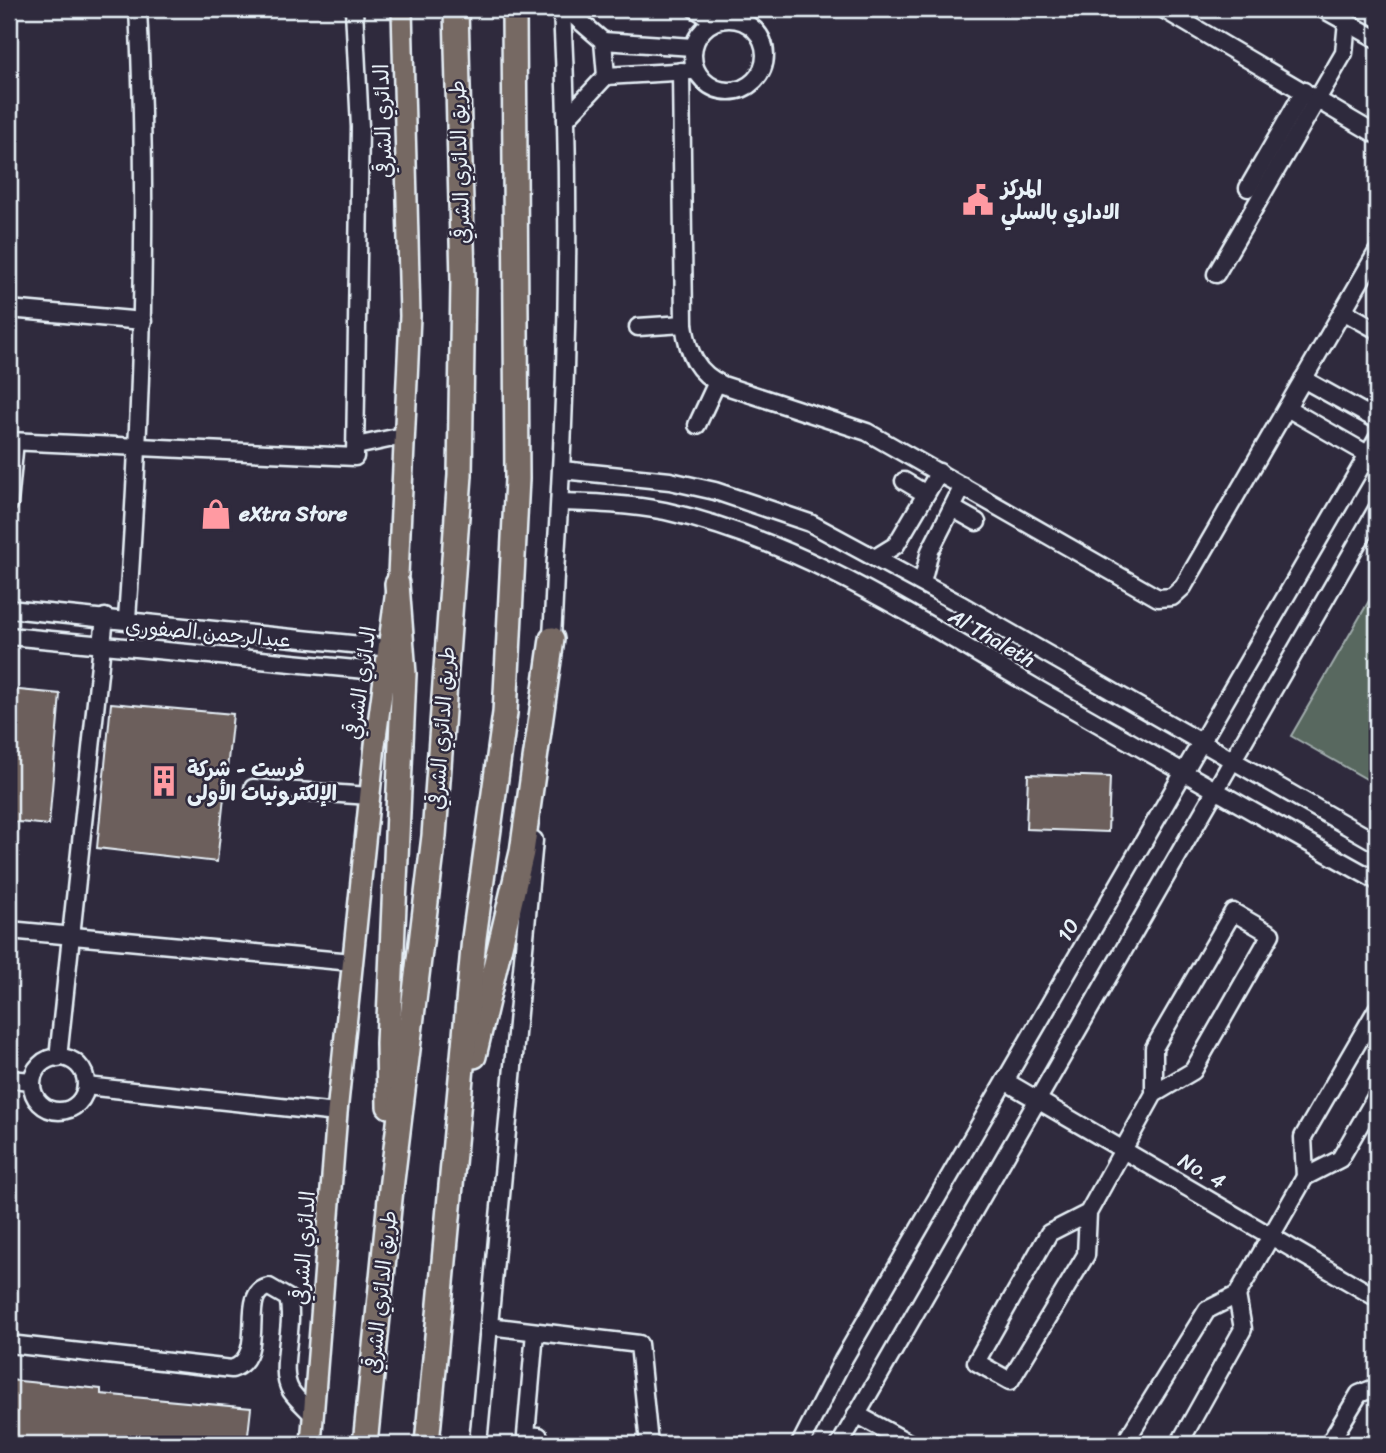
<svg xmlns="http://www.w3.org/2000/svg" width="1386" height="1453" font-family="Sriracha,'Playpen Sans Arabic',sans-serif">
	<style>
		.green { fill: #59685f; stroke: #a0acac; stroke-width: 2 }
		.building { fill: #6c5f5b; stroke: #e8f1f8; stroke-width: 2 }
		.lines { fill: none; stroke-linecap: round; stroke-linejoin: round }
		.minor-casing { stroke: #e8f1f8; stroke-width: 21 }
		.major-casing { stroke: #e8f1f8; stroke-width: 24 }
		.highway-casing { stroke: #e8f1f8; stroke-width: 28 }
		.minor { stroke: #2f2a3d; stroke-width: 16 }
		.major { stroke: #766964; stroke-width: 19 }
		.highway { stroke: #766964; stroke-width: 23 }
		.labels { text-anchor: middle; stroke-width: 5; stroke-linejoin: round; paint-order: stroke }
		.street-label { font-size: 21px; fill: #e8f1f8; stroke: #2f2a3d }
		.poi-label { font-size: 21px; font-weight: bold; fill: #e8f1f8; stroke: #2f2a3d; text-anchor: start }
	</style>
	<rect width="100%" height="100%" fill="#2f2a3d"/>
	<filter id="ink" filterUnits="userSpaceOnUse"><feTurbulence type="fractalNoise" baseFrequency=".0143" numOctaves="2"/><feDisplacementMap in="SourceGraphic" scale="14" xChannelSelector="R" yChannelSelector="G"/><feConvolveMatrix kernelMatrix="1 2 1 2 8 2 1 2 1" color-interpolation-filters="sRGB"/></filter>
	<g filter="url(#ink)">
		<!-- green -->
		<polygon class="green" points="1377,587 1377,785 1291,736"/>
		<!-- building -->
		<g class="building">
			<polygon points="9,689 60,694 49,825 9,821"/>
			<polygon points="111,703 233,714 217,862 97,848"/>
			<polygon points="1028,774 1110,777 1108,832 1026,829"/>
			<polygon points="9,1380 101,1389 101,1394 251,1408 247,1444 9,1444"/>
		</g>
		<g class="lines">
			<defs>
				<g id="minor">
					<polyline points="695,9 715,21"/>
					<polyline points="1163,9 1377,135"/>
					<polyline points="1323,9 1377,39"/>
					<circle cx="729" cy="55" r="36"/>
					<polyline points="603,41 693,47"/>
					<path d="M 681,71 L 684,324 C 688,353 696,373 723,385 L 867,432 L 1158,598 L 1172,597 L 1183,587 L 1377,252"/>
					<polyline points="606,76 691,71"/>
					<polyline points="566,119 606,76 603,41 566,9"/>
					<polyline points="1248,188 1304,91"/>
					<polyline points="1216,274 1344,53 1347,21"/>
					<polyline points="9,309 143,321"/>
					<polyline points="1343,311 1377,330"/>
					<polyline points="638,327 684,324"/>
					<polyline points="1303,379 1377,420"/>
					<polyline points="1287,408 1376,459"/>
					<polyline points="697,425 717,382"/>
					<polyline points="9,441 355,457 360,127 354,9"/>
					<polyline points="356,446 403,436"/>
					<polyline points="562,470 670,481 715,491 810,523 960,604 1377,843"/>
					<polyline points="904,481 926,494"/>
					<path d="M 560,502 C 595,503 630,504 665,511 C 804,542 920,621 1041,691 C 1153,755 1265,819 1377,881"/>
					<polyline points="9,504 15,441"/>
					<polyline points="952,508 977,522"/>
					<polyline points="875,558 896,545 939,472"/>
					<polyline points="922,583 930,551 963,486"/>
					<polyline points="9,609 400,649"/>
					<path d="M 127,619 C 141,416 149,213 138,9"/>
					<polyline points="9,636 397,673"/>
					<path d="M 551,647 C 554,617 554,587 556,557 C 568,375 571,191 562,9"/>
					<polyline points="253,788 370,796"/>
					<polyline points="9,930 352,962"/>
					<circle cx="59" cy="1084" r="27"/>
					<polyline points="58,1058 105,617"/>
					<polyline points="9,1079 32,1081"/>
					<polyline points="1005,1081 1377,1298"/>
					<polyline points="86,1086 337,1113"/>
					<polyline points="1305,1177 1303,1137 1377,1009"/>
					<polyline points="1088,1213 1049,1233 976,1362 1010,1381 1086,1255 1088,1213 1154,1094 1154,1048 1233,912 1271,934 1193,1071 1154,1094"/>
					<polyline points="489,1326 639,1344 649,1444"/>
					<polyline points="535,1332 526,1435 539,1436 538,1444"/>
					<path d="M 9,1344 L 232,1369 C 270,1355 236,1293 269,1287 L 288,1298 C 296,1327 277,1369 291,1391 C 297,1400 307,1408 314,1416"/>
					<polyline points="856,1414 911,1444"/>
					<polyline points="478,1444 534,840"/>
					<polyline points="800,1444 843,1360 1377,439"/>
					<polyline points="840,1444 1377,509"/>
					<polyline points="1124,1444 1207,1310 1237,1295 1305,1177 1340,1159 1377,1095"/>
					<polyline points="1179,1444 1243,1329 1237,1295"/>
					<polyline points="1329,1444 1359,1394 1377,1387"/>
				</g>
				<polyline id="major" points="311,1444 337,1113 375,745 398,575 410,316 402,9"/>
				<g id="highway">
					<polyline points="474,1056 522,852 552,639"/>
					<polyline points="389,1106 388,1043 404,674 397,584"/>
					<polyline points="365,1444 391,1189 434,836 460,475 463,280 456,9"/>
					<polyline points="427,1444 474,938 505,713 517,479 514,9"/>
				</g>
			</defs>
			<!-- minor casing -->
			<use href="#minor" class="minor-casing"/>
			<!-- major casing -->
			<use href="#major" class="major-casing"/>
			<!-- highway casing -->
			<use href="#highway" class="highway-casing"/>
			<!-- minor -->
			<use href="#minor" class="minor"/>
			<!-- major -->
			<use href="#major" class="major"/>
			<!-- highway -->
			<use href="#highway" class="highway"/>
		</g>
	</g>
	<!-- icons -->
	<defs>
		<symbol id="civic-bare" viewBox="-9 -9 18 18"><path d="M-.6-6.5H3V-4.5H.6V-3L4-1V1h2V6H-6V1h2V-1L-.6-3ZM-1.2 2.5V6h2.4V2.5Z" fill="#ff9aa2" stroke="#2f2a3d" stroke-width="2.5" paint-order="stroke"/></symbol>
		<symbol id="shop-bare" viewBox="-9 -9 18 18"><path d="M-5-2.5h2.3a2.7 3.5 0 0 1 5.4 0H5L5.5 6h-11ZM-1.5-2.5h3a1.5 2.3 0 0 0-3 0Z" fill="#ff9aa2" stroke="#2f2a3d" stroke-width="2.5" paint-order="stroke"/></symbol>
		<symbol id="building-bare" viewBox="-9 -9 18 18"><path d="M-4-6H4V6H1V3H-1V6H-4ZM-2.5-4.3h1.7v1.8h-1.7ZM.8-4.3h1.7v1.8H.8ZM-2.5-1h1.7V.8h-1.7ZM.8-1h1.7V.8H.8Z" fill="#ff9aa2" stroke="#2f2a3d" stroke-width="2.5" paint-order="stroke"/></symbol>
	</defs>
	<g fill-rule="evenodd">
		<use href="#civic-bare" x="956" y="178" width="44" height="44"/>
		<use href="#shop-bare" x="194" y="492" width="44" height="44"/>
		<use href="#building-bare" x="142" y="759" width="44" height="44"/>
	</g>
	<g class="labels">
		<!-- street labels -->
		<g class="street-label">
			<text transform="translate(383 121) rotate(-92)" y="7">الدائري الشرقي</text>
			<text transform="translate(460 162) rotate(-92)" y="7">طريق الدائري الشرقي</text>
			<text transform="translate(208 633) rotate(5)" y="7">عبدالرحمن الصفوري</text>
			<text transform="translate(992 638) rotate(30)" y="7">Al Thaleth</text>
			<text transform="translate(361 683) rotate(-82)" y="7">الدائري الشرقي</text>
			<text transform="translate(442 728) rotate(-86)" y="7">طريق الدائري الشرقي</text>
			<text transform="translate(1068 930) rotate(-60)" y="7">10</text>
			<text transform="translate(1202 1171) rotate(30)" y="7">No. 4</text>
			<text transform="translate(304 1248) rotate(-86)" y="7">الدائري الشرقي</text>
			<text transform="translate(381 1292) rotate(-84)" y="7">طريق الدائري الشرقي</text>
		</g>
		<!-- poi labels -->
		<g class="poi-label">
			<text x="1001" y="195">المركز<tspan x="1001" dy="24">الاداري بالسلي</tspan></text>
			<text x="239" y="521">eXtra Store</text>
			<text x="187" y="776">فرست - شركة<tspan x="187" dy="24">الإلكترونيات الأولى</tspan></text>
		</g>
	</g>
	<!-- margin -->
	<rect width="1386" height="1453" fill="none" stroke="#2f2a3d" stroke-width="35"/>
	<rect x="18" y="18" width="1351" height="1418" fill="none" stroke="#e8f1f8" stroke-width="2.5" filter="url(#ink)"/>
</svg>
